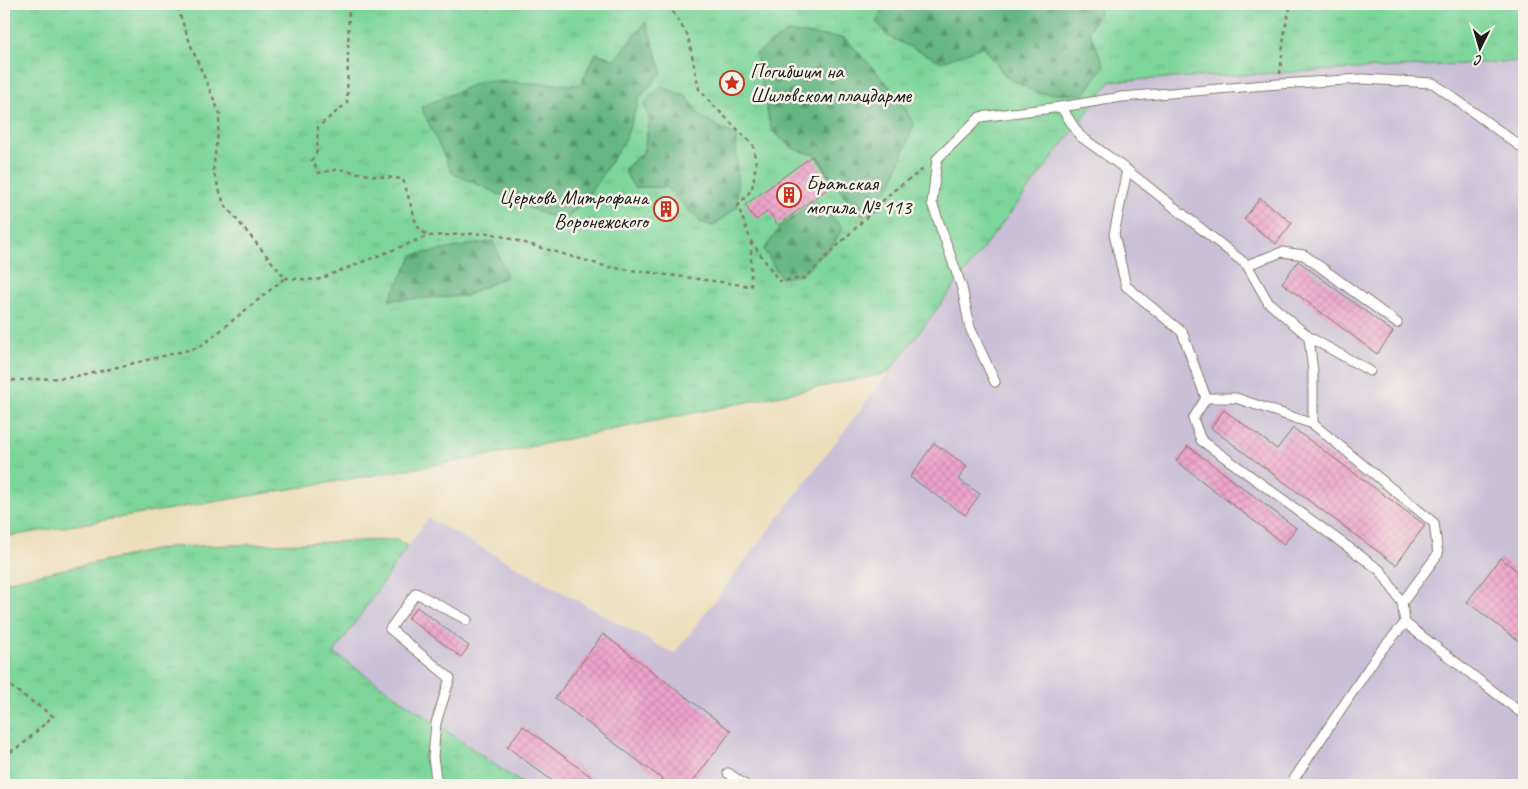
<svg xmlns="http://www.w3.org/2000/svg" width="1528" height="789" font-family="Caveat,sans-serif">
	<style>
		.industrial { fill: #c9bfd7 }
		.grass { fill: url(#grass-tufts); stroke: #4c785b; fill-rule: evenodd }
		.forest { fill: url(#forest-firs); stroke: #40694f }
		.building { fill: url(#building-cross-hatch) }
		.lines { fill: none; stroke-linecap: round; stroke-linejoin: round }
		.lane-casing { stroke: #847c6a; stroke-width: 11 }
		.path { stroke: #847c6a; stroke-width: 2.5; stroke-dasharray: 4 4; stroke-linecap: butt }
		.lane { stroke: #fff; stroke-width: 9 }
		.labels { text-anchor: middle; stroke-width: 5; stroke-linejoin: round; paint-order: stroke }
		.poi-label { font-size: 21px; fill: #1c1c1c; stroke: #f7f3e8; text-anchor: start }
	</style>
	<defs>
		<pattern id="grass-tufts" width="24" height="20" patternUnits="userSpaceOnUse" patternTransform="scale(1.25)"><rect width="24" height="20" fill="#7cd59a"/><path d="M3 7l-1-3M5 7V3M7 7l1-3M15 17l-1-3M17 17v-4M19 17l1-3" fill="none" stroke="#6bb684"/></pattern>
		<pattern id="forest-firs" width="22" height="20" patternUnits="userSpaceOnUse" patternTransform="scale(1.25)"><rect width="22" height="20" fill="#65b682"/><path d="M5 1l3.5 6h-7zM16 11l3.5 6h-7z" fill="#52936a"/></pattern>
		<pattern id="building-cross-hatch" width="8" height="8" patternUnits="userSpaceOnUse" patternTransform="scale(1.25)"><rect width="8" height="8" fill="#eda3cb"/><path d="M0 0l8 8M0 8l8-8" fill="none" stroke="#cb8cae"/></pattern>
	</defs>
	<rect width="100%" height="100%" fill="#f7f3e8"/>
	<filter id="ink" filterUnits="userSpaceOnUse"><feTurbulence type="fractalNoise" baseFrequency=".02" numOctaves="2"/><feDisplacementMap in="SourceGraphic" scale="10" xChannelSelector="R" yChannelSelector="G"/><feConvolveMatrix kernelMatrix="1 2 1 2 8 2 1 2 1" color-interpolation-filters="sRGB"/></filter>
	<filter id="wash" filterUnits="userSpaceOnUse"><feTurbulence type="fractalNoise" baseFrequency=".0096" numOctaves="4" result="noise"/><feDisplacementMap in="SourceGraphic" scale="20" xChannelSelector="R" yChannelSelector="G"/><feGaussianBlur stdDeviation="1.12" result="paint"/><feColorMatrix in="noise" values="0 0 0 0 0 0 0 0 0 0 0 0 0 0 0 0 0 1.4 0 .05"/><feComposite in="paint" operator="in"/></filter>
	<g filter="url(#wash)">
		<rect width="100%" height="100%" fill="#ecddb9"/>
		<!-- industrial -->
		<polygon class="industrial" points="1524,61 1524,785 524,785 334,653 428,518 674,654 1111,81"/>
		<!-- grass -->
		<g class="grass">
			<path d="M 4,4 L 884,4 L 877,22 L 984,46 L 1005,76 L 1104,65 L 1089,31 L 1103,4 L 1524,4 L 1524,61 L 1111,81 L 888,373 L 470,459 L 4,537 ZM 646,22 L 662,72 L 640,97 L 625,140 L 596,184 L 567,219 L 580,85 L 596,53 L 615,60 ZM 756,54 L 854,209 L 815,155 L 794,149 L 771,130 ZM 687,97 L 701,117 L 736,136 L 700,222 L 666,187 L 634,187 L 624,170 L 643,152 L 650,120 ZM 507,276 L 465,296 L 389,299 Z"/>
			<polygon points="396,540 408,546 334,653 524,785 4,785 4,582 169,547"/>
		</g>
		<!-- forest -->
		<g class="forest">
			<polygon points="884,4 1103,4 1089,31 1104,65 1084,95 1037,93 1005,76 984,46 942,62 887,36 877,22"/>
			<polygon points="646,22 662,72 640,97 625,140 596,184 567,219 545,215 452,173 421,107 482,81 580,85 596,53 615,60"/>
			<polygon points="787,32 845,38 895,92 914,124 892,183 864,215 854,209 815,155 794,149 771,130 756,54"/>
			<polygon points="661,86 687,97 701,117 736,136 738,206 713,226 700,222 666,187 634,187 624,170 644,152 650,120 644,104"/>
			<polygon points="815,201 843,228 832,246 801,275 781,278 764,250 781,226"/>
			<polygon points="493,241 507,276 465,296 389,300 413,255"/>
		</g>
		<g id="blocks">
			<!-- building -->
			<g class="building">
				<polygon points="812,156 833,185 778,225 768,211 756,220 745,205"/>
				<polygon points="1260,198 1292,223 1276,244 1244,219"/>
				<polygon points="658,200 674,201 674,217 657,217"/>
				<polygon points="1298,261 1393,332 1377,354 1282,283"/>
				<polygon points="1224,410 1277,449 1293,428 1425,525 1396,565 1211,428"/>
				<polygon points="934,443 967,466 958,479 980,494 965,515 910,477"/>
				<polygon points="1188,446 1296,528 1284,544 1176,461"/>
				<polygon points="1500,558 1524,576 1524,645 1467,602"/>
				<polygon points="417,607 469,646 461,657 408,618"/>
				<polygon points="603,634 731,731 690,785 670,785 555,698"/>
				<polygon points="523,726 602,785 558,785 507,747"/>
			</g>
		</g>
	</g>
	<g filter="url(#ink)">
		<use href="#blocks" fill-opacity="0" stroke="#847c6a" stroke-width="1"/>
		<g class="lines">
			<defs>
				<g id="lane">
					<polyline points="1127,170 1114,234 1126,286 1182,332 1206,398 1236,398 1313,424"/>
					<polyline points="1247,265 1282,252 1304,255 1397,323"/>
					<polyline points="1309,337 1313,372 1313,424 1434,523 1438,554 1402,603 1405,623"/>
					<polyline points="1370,371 1309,337 1268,302 1247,265 1127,170 1080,136 1061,107 1122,97 1279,84 1363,79 1433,83 1524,149"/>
					<polyline points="995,382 970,328 962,288 932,203 937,159 980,117 1061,107"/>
					<polyline points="1206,398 1193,419 1201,440 1381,571 1402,603"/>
					<polyline points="728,773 745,785"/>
					<polyline points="437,785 433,757 436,723 450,678 390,629 416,593 467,620"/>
					<polyline points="1290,785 1378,654 1405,623 1524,715"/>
				</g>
			</defs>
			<!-- lane casing -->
			<use href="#lane" class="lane-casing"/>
			<!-- path -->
			<g class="path">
				<polyline points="349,4 347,103 318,127 317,151 312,160 319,173 339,169 375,176 403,179 417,226 428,236 490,233 608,267 751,286 751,241"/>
				<polyline points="671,4 673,12 688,36 699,89 713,105 753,145 756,164 752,189 738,206 751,241 779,281 805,278 893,191 925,168"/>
				<polyline points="1280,74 1285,28 1291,4"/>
				<polyline points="285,278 317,280 428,236"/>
				<polyline points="4,381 77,377 200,347 285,278 224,204 213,171 220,114 193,51 176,4"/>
				<polyline points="4,682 53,716 21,746 4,755"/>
			</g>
			<!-- lane -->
			<use href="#lane" class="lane"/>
		</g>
	</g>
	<!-- icons -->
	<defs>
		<symbol id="sight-ring" viewBox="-11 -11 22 22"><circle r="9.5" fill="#f7f3e8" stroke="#c8321e" stroke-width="1.5"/><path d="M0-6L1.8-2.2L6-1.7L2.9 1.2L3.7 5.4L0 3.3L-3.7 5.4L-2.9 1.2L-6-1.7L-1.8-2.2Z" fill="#c8321e"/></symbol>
		<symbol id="building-ring" viewBox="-11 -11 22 22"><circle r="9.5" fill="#f7f3e8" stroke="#c8321e" stroke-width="1.5"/><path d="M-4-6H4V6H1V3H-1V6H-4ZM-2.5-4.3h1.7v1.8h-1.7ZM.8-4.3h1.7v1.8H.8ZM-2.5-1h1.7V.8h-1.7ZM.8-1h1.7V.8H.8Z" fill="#c8321e"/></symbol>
	</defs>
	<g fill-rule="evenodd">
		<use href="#sight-ring" x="718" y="69" width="28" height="28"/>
		<use href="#building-ring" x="775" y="181" width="28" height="28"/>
		<use href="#building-ring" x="652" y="195" width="28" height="28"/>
	</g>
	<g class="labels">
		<!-- poi labels -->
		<g class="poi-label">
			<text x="750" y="78">Погибшим на<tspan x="750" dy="24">Шиловском плацдарме</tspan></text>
			<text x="806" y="190">Братская<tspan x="806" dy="24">могила № 113</tspan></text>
			<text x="648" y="204" text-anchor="end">Церковь Митрофана<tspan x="648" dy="24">Воронежского</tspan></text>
		</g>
	</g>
	<!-- margin -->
	<rect width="1528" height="789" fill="none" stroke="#f7f3e8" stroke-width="20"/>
	<!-- north arrow -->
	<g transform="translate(1480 48) rotate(185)" stroke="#f7f3e8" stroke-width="4" paint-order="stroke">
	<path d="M0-4L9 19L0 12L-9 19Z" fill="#1c1c1c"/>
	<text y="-8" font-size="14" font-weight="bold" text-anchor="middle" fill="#1c1c1c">С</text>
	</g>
</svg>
